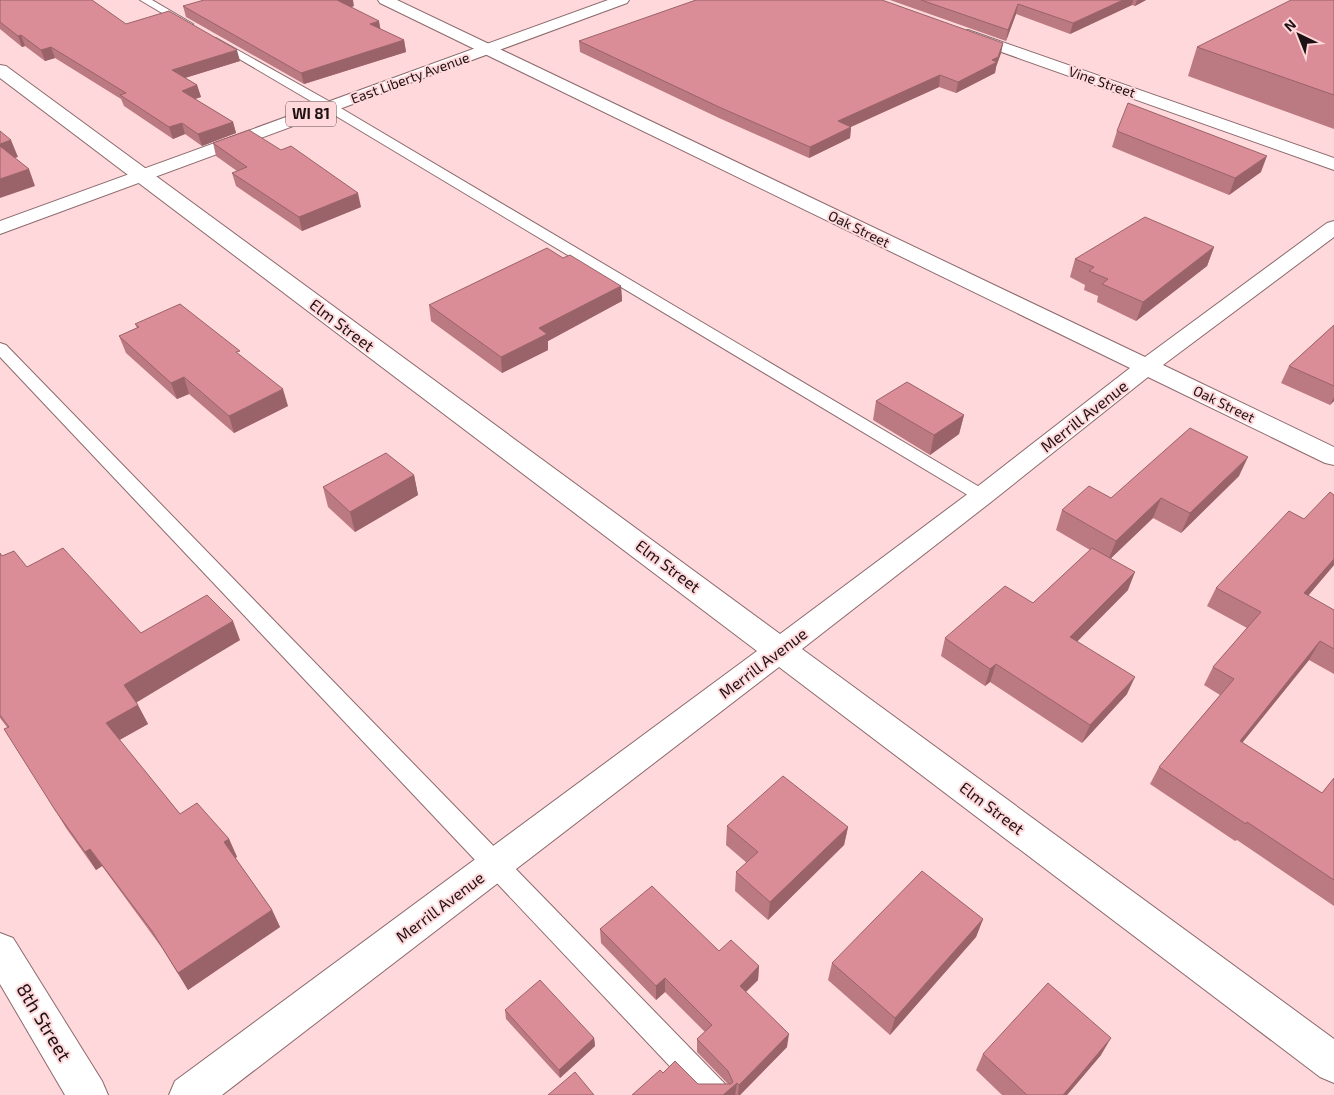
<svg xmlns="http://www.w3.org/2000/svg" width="1334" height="1095" font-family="'Exo 2',sans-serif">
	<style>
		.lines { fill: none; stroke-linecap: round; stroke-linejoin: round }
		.service-casing { stroke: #8c6a6d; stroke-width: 2 }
		.minor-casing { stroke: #8c6a6d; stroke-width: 2 }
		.primary-casing { stroke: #8c6a6d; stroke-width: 2 }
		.service { fill: #fff; fill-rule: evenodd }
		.minor { fill: #fff; fill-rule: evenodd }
		.primary { fill: #fff; fill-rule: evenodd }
		.wall { fill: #bb7981 }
		.shaded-wall { fill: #996369 }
		.building { fill: #da8d96; stroke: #996369 }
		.labels { text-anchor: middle; stroke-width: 4; stroke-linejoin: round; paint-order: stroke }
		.far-street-label { font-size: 14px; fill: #1e1113; stroke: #ffd8db }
		.shield { fill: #ffd8db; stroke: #624d4f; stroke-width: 1 }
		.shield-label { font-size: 15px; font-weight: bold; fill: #1e1113 }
		.street-label { font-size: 16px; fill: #1e1113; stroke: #ffd8db }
		.near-street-label { font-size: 19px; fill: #1e1113; stroke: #ffd8db }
	</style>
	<rect width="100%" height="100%" fill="#ffd8db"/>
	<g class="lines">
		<defs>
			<g id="service">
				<polygon points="140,0 152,0 193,24 192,26 184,26"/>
				<polygon points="216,38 334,104 988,492 991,496 988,500 982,502 976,500 326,110 212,43 211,41 212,39"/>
				<polygon points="0,343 6,345 726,1085 730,1095 697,1095 0,357"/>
			</g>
			<g id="minor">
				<polygon points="378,0 397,0 1145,357 1327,223 1334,221 1334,237 1163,365 1334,447 1334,465 1325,463 1148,377 991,502 802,649 1334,1039 1334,1083 1320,1077 779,667 222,1095 169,1095 175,1081 757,651 0,78 0,65 6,66 780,634 973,490 1130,368 380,3"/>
				<polygon points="968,30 1334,158 1334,170 962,38 960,35 962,32"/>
				<polygon points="0,933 13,938 102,1081 108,1095 65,1095 0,984"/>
			</g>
			<polygon id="primary" points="608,0 629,0 627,3 0,234 0,221"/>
		</defs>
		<!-- service casing -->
		<use href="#service" class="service-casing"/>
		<!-- minor casing -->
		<use href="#minor" class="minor-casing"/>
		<!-- primary casing -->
		<use href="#primary" class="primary-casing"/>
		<!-- service -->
		<use href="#service" class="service"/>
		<!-- minor -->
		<use href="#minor" class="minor"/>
		<!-- primary -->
		<use href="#primary" class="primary"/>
	</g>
	<!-- wall -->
	<g class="wall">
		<polygon points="0,0 126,24 240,61 185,78 197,85 201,97 195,99 233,122 236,133 202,146 185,134 173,139 124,106 121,99 55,58 45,61 25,46 22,47 0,29"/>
		<polygon points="890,0 1146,0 1135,6 1132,5 1070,34 1016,14 1006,41"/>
		<polygon points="1334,0 1334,129 1188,76 1197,47"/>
		<polygon points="183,6 354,6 351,7 380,29 404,40 406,52 304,84 186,17"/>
		<polygon points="579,41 1003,43 1001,53 996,67 995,73 956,93 939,87 851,127 850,138 809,158 719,118 580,52"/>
		<polygon points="1117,131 1261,172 1229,195 1112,147"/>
		<polygon points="213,143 281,150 361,207 302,231 236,186 232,173 237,171 216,156"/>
		<polygon points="1214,247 1207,266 1136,321 1097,302 1098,296 1084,290 1085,285 1070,277 1075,259"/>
		<polygon points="563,258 621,286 622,301 548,341 548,350 502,373 431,321 429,305"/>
		<polygon points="135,324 241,356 288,406 234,433 189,394 177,399 126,353 119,336 137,328"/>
		<polygon points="1334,325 1334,401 1330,405 1281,383 1289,366"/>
		<polygon points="876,401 964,415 959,434 930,455 873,420"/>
		<polygon points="414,475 418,495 355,532 328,507 323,487"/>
		<polygon points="1239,476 1181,533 1153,518 1111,558 1128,590 1077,641 1127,694 1082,743 990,682 985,686 941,656 945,638 1033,603 1090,550 1056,530 1062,510 1111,498"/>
		<polygon points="1334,495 1334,565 1308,596 1334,610 1334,674 1309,660 1242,743 1322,793 1334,778 1334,906 1237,840 1235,841 1150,784 1159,767 1220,695 1204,685 1213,667 1247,628 1207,606 1216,588 1304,519"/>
		<polygon points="0,553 2,556 27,567 141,633 240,640 136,702 148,724 119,740 180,814 229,839 237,857 235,858 272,910 280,927 188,990 162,948 102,866 96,870 66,828 55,810 7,727 0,718"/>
		<polygon points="727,826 848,827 844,845 768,920 735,891 736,872 747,863 726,845"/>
		<polygon points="983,919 976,937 890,1035 828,980 832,963"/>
		<polygon points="600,929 719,951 759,966 758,980 746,992 787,1047 740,1095 632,1095 663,1073 698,1084 728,1084 697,1052 697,1039 705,1032 665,992 656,1000 601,943"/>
		<polygon points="505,1010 594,1038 595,1046 560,1078 506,1019"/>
		<polygon points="983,1054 1101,1055 1067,1095 1002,1095 976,1070"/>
	</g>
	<!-- shaded-wall -->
	<g class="shaded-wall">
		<polygon points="337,0 353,0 354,6 339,11"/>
		<polygon points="1123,0 1133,0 1132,5 1070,34 1073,23"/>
		<polygon points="1137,0 1146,0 1135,6"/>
		<polygon points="1018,4 1016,14 1006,41 1008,30"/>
		<polygon points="379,21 381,32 370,24"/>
		<polygon points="21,35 25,46 22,47 18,36"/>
		<polygon points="404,40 406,52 304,84 301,73"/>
		<polygon points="1003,43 1001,53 996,67 995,73 956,93 958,82 992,60"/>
		<polygon points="51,47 55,58 45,61 41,50"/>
		<polygon points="237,50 240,61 175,81 172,70"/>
		<polygon points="940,75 939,87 837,133 838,121"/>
		<polygon points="197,85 201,97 185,102 182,91"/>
		<polygon points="233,122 236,133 202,146 198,134"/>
		<polygon points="182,123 185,134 173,139 169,127"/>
		<polygon points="851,127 850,138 809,158 810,147"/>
		<polygon points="11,140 18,157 5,161 0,149 0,144"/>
		<polygon points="1267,156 1261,172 1229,195 1235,178"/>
		<polygon points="29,169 35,186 0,198 0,179"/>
		<polygon points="358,193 361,207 302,231 299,217"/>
		<polygon points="1214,247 1207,266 1136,321 1143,302"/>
		<polygon points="621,286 622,301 548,341 548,350 502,373 501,357 539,328"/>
		<polygon points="184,377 189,394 177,399 171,383"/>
		<polygon points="283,389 288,406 234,433 229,416"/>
		<polygon points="1334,397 1334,401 1330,405"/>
		<polygon points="964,415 959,434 930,455 934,435"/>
		<polygon points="1248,457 1239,476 1181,533 1190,513"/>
		<polygon points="414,475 418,495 355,532 350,512"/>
		<polygon points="1161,498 1153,518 1108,561 1116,541"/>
		<polygon points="1334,559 1334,565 1294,612 1304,593"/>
		<polygon points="1135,572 1128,590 1064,655 1070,637"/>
		<polygon points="233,621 240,640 134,704 124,685"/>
		<polygon points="1320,641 1309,660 1229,759 1240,741"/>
		<polygon points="996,664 990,682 985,686 990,669"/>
		<polygon points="1135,677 1127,694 1082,743 1090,725"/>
		<polygon points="138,705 148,724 116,742 106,723"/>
		<polygon points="848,827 844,845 768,920 770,902"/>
		<polygon points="229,839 237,857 232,860 224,842"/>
		<polygon points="90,849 102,866 96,870 85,852"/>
		<polygon points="272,910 280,927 188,990 178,973"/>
		<polygon points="983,919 976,937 890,1035 895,1018"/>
		<polygon points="759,966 758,980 738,999 740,986"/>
		<polygon points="665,978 665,992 656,1000 656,986"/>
		<polygon points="789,1034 787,1047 740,1095 738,1095 739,1085"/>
		<polygon points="594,1038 595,1046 560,1078 559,1070"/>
		<polygon points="1111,1038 1101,1055 1067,1095 1063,1095"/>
		<polygon points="737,1083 735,1095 723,1095"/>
	</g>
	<!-- building -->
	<g class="building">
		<polygon points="0,0 92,0 126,24 169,11 237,50 172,70 197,85 182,91 233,122 198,134 182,123 169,127 120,95 126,93 51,47 41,50 21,35 18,36 0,22"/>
		<polygon points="204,0 337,0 379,21 370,24 404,40 301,73 183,6"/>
		<polygon points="696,0 882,0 1003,43 998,57 992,60 997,62 958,82 940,75 838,121 851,127 810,147 719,107 579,41"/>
		<polygon points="921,0 1123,0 1073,23 1018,4 1008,30"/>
		<polygon points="1291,0 1334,0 1334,95 1197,47"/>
		<polygon points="1128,103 1267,156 1235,178 1117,131"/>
		<polygon points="249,130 281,150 291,146 358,193 299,217 232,173 247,167 213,143"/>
		<polygon points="0,131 11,140 0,144"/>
		<polygon points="0,146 29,169 0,179"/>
		<polygon points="1145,217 1214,247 1143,302 1102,284 1108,279 1089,271 1094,267 1075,259"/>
		<polygon points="547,248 563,258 570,255 621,286 539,328 547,334 501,357 429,305"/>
		<polygon points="180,304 240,351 236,352 283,389 229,416 184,377 171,383 119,336 139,327 135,324"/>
		<polygon points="1334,325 1334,386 1289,366"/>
		<polygon points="907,382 964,415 934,435 876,401"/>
		<polygon points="1190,428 1248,457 1190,513 1161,498 1116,541 1062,510 1089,486 1111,498"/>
		<polygon points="386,453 414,475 350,512 323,487"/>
		<polygon points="1330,492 1334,495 1334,559 1304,593 1334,610 1334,649 1320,641 1240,741 1322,793 1334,778 1334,880 1247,822 1246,824 1159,767 1234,679 1213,667 1261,612 1216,588 1289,511 1304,519"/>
		<polygon points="63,548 141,633 207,595 233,621 124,685 138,705 106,723 180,814 197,803 229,839 224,842 272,910 178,973 152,931 90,849 85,852 55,810 4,729 9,727 0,715 0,553 2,556 14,551 27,567"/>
		<polygon points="1092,548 1135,572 1070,637 1135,677 1090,725 996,664 990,669 945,638 1005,586 1033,603"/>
		<polygon points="783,776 848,827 770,902 736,872 758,852 727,826"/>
		<polygon points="922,871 983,919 895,1018 832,963"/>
		<polygon points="652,886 719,951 731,940 759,966 740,986 789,1034 739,1085 737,1083 723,1095 632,1095 660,1070 663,1073 675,1061 698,1084 731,1084 733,1082 728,1071 697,1039 712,1025 665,978 656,986 600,929"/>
		<polygon points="540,980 594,1038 559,1070 505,1010"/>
		<polygon points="1048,983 1111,1038 1063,1095 1027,1095 983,1054"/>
		<polygon points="575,1072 594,1095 548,1095"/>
	</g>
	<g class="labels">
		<!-- far-street labels -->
		<g class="far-street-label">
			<text transform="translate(410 78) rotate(-20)" y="5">East Liberty Avenue</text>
			<text transform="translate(1102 82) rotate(19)" y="5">Vine Street</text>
			<text transform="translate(859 229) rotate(26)" y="5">Oak Street</text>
			<text transform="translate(1224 404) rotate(26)" y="5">Oak Street</text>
		</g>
		<!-- shield labels -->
		<rect class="shield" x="286" y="101.5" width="50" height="25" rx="4"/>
		<g class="shield-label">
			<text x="311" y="119">WI 81</text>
		</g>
		<!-- street labels -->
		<g class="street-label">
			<text transform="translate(342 325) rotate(37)" y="6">Elm Street</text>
			<text transform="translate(1084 416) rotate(-38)" y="6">Merrill Avenue</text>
			<text transform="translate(668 566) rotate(37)" y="6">Elm Street</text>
			<text transform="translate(763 663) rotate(-37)" y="6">Merrill Avenue</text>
			<text transform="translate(992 808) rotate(37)" y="6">Elm Street</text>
			<text transform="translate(440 907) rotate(-37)" y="6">Merrill Avenue</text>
		</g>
		<!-- near-street labels -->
		<g class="near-street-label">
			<text transform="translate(44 1022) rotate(59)" y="7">8th Street</text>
		</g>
	</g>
	<!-- north arrow -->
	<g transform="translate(1299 35) rotate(317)" stroke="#ffd8db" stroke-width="4" paint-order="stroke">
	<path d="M0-4L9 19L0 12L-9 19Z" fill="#1e1113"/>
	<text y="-8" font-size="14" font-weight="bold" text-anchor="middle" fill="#1e1113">N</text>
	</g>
</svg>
